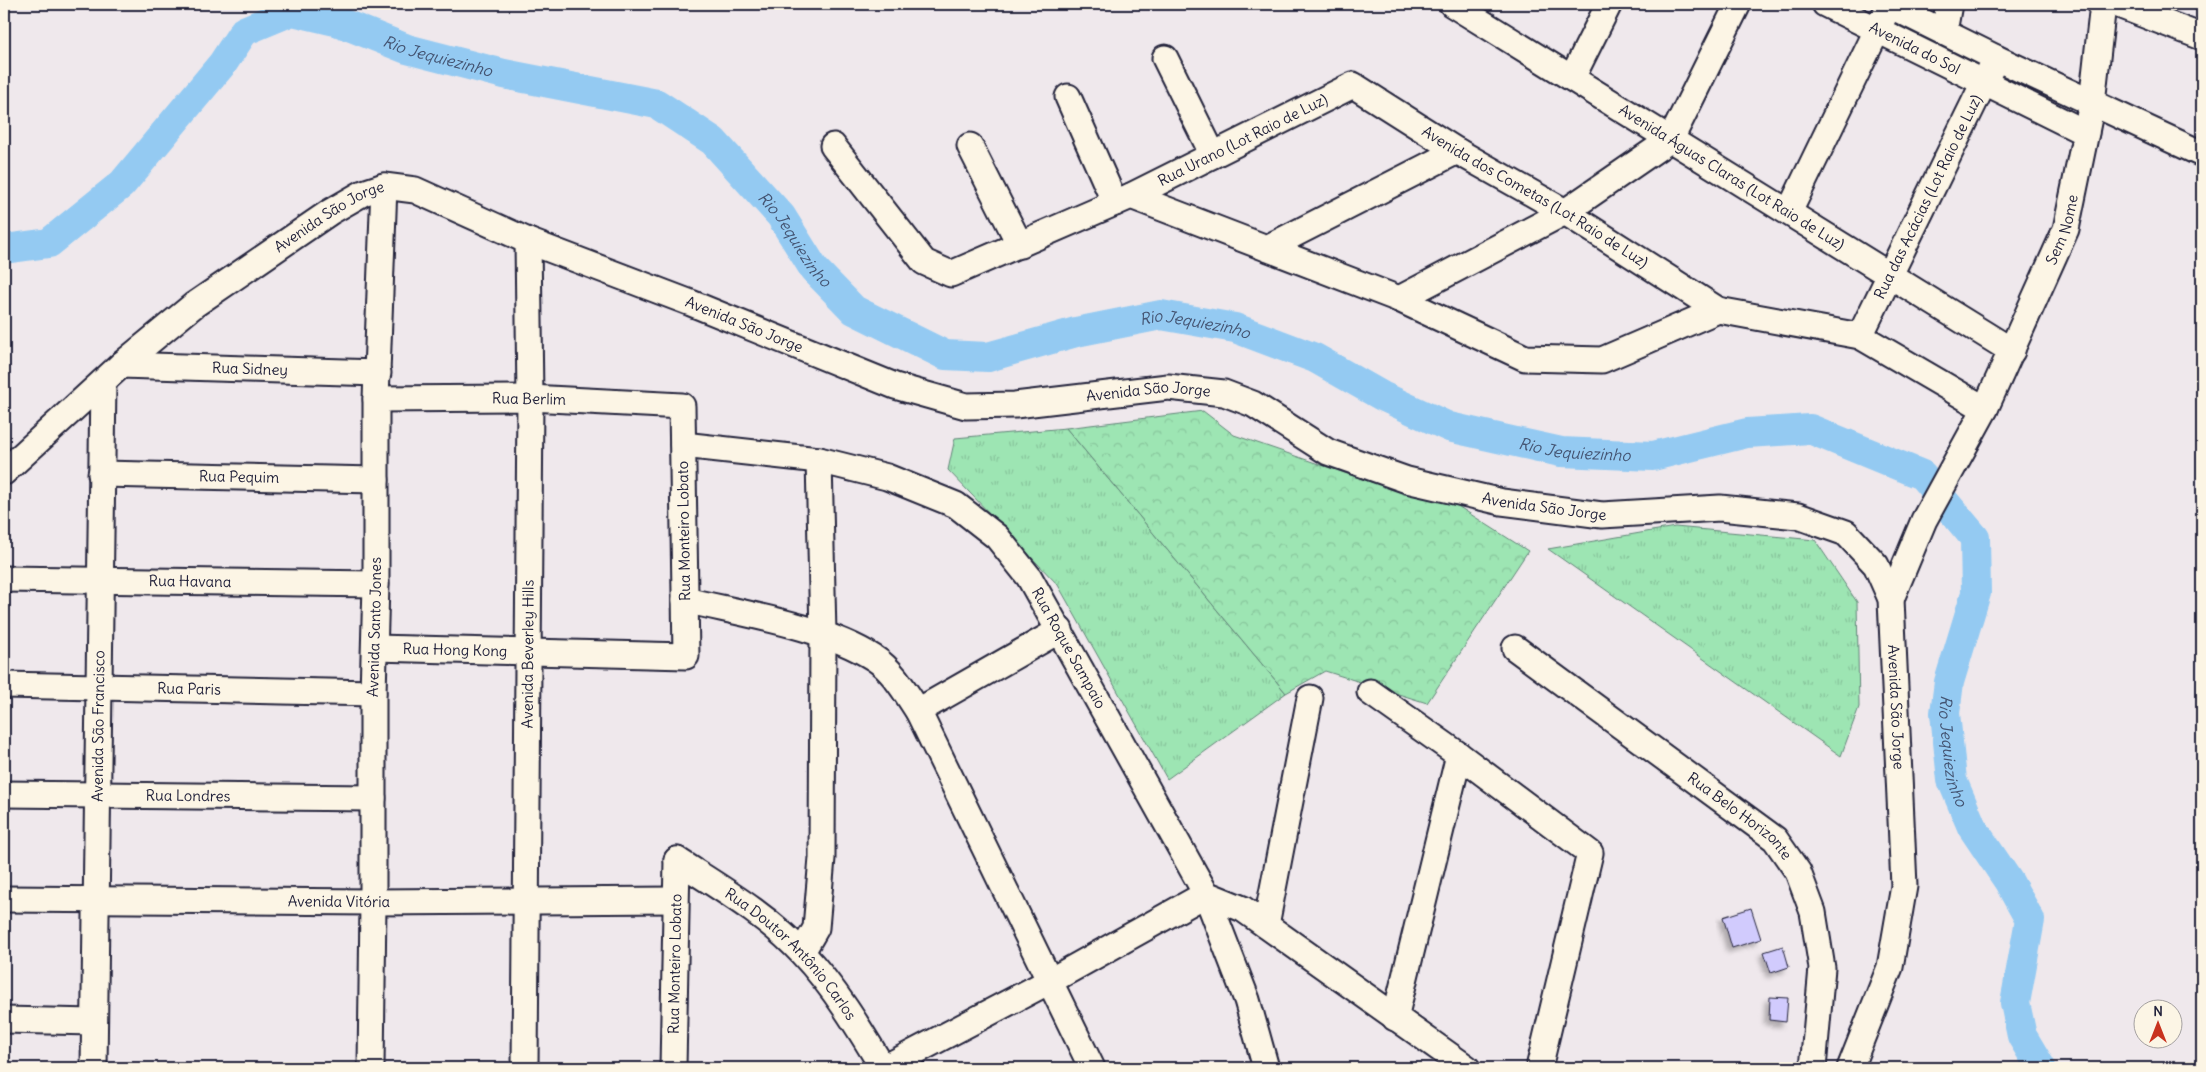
<svg xmlns="http://www.w3.org/2000/svg" width="2206" height="1072" font-family="Delius,sans-serif">
	<style>
		.grass { fill: url(#grass-tufts); stroke: #608477 }
		.forest { fill: url(#forest-crowns); stroke: #608477 }
		.lines { fill: none; stroke-linecap: round; stroke-linejoin: round }
		.river { stroke: #94caf2; stroke-width: 30 }
		.building { fill: #d1cbfd; stroke: #22223b; filter: url(#shadow) }
		.minor-casing { stroke: #22223b; stroke-width: 29 }
		.minor { stroke: #fcf5e5; stroke-width: 25 }
		.labels { text-anchor: middle; stroke-width: 4; stroke-linejoin: round; paint-order: stroke }
		.street-label { font-size: 15px; fill: #22223b; stroke: #fcf5e5 }
		.water-label { font-size: 16px; font-style: italic; fill: #445472; stroke: #fcf5e5 }
	</style>
	<defs>
		<pattern id="grass-tufts" width="24" height="20" patternUnits="userSpaceOnUse" patternTransform="scale(1.25)"><rect width="24" height="20" fill="#9de5b3"/><path d="M3 7l-1-3M5 7V3M7 7l1-3M15 17l-1-3M17 17v-4M19 17l1-3" fill="none" stroke="#87c49b"/></pattern>
		<pattern id="forest-crowns" width="20" height="18" patternUnits="userSpaceOnUse" patternTransform="scale(1.25)"><rect width="20" height="18" fill="#9de5b3"/><path d="M2 6a3 3 0 1 1 6 0M12 15a3 3 0 1 1 6 0" fill="none" stroke="#87c49b"/></pattern>
		<filter id="shadow"><feDropShadow dx="-4.5" dy="4.5" stdDeviation="2.5" flood-color="#0004"/></filter>
	</defs>
	<rect width="100%" height="100%" fill="#efe8ec"/>
	<filter id="ink" filterUnits="userSpaceOnUse"><feTurbulence type="fractalNoise" baseFrequency=".02" numOctaves="2"/><feDisplacementMap in="SourceGraphic" scale="10" xChannelSelector="R" yChannelSelector="G"/><feConvolveMatrix kernelMatrix="1 2 1 2 8 2 1 2 1" color-interpolation-filters="sRGB"/></filter>
	<g filter="url(#ink)">
		<!-- grass -->
		<g class="grass">
			<polygon points="1066,428 1286,693 1167,779 1058,585 948,470 955,438"/>
			<polygon points="1675,527 1815,540 1857,602 1859,707 1841,756 1548,549"/>
		</g>
		<!-- forest -->
		<polygon class="forest" points="1203,411 1234,435 1371,482 1453,503 1528,551 1427,703 1325,671 1286,693 1066,428"/>
		<g class="lines">
			<!-- river -->
			<path class="river" id="s1" d="M 4,249 L 49,243 L 122,184 L 223,63 L 244,31 L 292,11 L 339,22 L 407,49 L 504,74 L 657,104 L 713,141 L 781,216 L 814,269 L 854,310 L 945,355 L 988,357 L 1076,332 L 1161,315 L 1235,328 L 1315,358 L 1382,396 L 1449,427 L 1561,452 L 1653,456 L 1747,433 L 1810,429 L 1922,475 L 1975,538 L 1976,593 L 1949,682 L 1945,713 L 1952,780 L 1972,827 L 2009,882 L 2030,920 L 2015,1003 L 2022,1036 L 2041,1068"/>
		</g>
		<!-- building -->
		<g class="building">
			<polygon points="1751,908 1761,939 1732,948 1723,917"/>
			<polygon points="1783,946 1789,967 1771,973 1764,952"/>
			<polygon points="1770,997 1788,998 1786,1022 1769,1020"/>
		</g>
		<g class="lines">
			<defs>
				<g id="minor">
					<path id="s2" d="M 1452,4 L 2012,351"/>
					<path id="s3" d="M 1825,4 L 2086,133"/>
					<polyline points="1887,4 1996,58 2202,154"/>
					<polyline points="2116,4 2202,37"/>
					<polyline points="1944,32 1949,4"/>
					<polyline points="1165,58 1213,155"/>
					<polyline points="1572,78 1609,4"/>
					<polyline points="1068,97 1115,203"/>
					<polyline points="833,146 924,262 951,274 1131,196 1399,299 1525,358 1602,360 1718,310 1860,336 1985,409"/>
					<polyline points="970,146 1020,245"/>
					<path id="s4" d="M 1131,196 L 1353,85 L 1457,151 L 1565,212 L 1718,310"/>
					<polyline points="1789,212 1884,16"/>
					<polyline points="1267,248 1457,151"/>
					<polyline points="1399,299 1565,212 1671,139 1738,4"/>
					<path id="s5" d="M 1860,336 L 1996,58"/>
					<path id="s6" d="M 121,365 L 378,373"/>
					<path id="s7" d="M 683,445 L 819,460 L 887,477 L 956,505 L 997,537 L 1029,577 L 1206,894 L 1247,1000 L 1266,1068"/>
					<path id="s8" d="M 4,472 L 121,365 L 194,305 L 330,212 L 363,193 L 384,186 L 415,190 L 528,241 L 691,303 L 895,386 L 966,406 L 1015,405 L 1168,387 L 1224,393 L 1253,404 L 1328,452 L 1407,480 L 1502,502 L 1602,515 L 1720,508 L 1798,516 L 1846,533 L 1876,565 L 1891,599 L 1904,886 L 1890,967 L 1850,1068"/>
					<path id="s9" d="M 101,474 L 376,480"/>
					<path id="s10" d="M 4,579 L 376,584"/>
					<path id="s11" d="M 1891,599 L 1924,520 L 1985,409 L 2066,229 L 2092,103 L 2103,4"/>
					<path d="M 685,600 C 744,614 824,626 874,658 C 893,670 906,693 918,711 L 1092,1068"/>
					<path id="s12" d="M 375,648 L 686,656 L 682,406 L 530,398 L 376,399"/>
					<path id="s13" d="M 1515,648 L 1775,839 L 1798,872 L 1813,912 L 1822,968 L 1813,1068"/>
					<path id="s14" d="M 4,685 L 373,693"/>
					<polyline points="1370,692 1459,755 1590,853 1539,1068"/>
					<polyline points="918,711 1060,630"/>
					<path id="s15" d="M 4,794 L 373,798"/>
					<path id="s16" d="M 677,860 C 720,888 767,915 802,953 C 835,988 859,1028 883,1068"/>
					<polyline points="1206,894 1243,909 1467,1068"/>
					<path id="s17" d="M 4,899 L 373,902 L 675,900"/>
					<polyline points="1266,925 1310,698"/>
					<polyline points="802,952 816,928 822,858 823,634 819,460"/>
					<polyline points="1395,1018 1459,755"/>
					<polyline points="4,1020 94,1022"/>
					<path id="s18" d="M 94,1068 L 103,382"/>
					<path id="s19" d="M 371,1068 L 373,902 L 373,693 L 376,584 L 376,399 L 384,186"/>
					<path id="s20" d="M 525,1068 L 530,398 L 528,241"/>
					<path id="s21" d="M 673,1068 L 677,860"/>
					<polyline points="884,1068 1059,976 1206,894"/>
				</g>
			</defs>
			<!-- minor casing -->
			<use href="#minor" class="minor-casing"/>
			<!-- minor -->
			<use href="#minor" class="minor"/>
		</g>
	</g>
	<g class="labels">
		<!-- street labels -->
		<g class="street-label">
			<text dy="5" stroke="none"><textPath href="#s3" startOffset="100">Avenida do Sol</textPath></text>
			<text dy="5" stroke="none"><textPath href="#s4" startOffset="125">Rua Urano (Lot Raio de Luz)</textPath></text>
			<text dy="5" stroke="none"><textPath href="#s2" startOffset="329">Avenida Águas Claras (Lot Raio de Luz)</textPath></text>
			<text dy="5" stroke="none"><textPath href="#s4" startOffset="462">Avenida dos Cometas (Lot Raio de Luz)</textPath></text>
			<text dy="5" stroke="none"><textPath href="#s5" startOffset="155">Rua das Acácias (Lot Raio de Luz)</textPath></text>
			<text dy="5" stroke="none"><textPath href="#s8" startOffset="415">Avenida São Jorge</textPath></text>
			<text dy="5" stroke="none"><textPath href="#s11" startOffset="408">Sem Nome</textPath></text>
			<text dy="5" stroke="none"><textPath href="#s8" startOffset="865">Avenida São Jorge</textPath></text>
			<text dy="5" stroke="none"><textPath href="#s6" startOffset="129">Rua Sidney</textPath></text>
			<text dy="5" stroke="none"><textPath href="#s8" startOffset="1285">Avenida São Jorge</textPath></text>
			<text transform="translate(529 399) rotate(1)" y="5">Rua Berlim</text>
			<text dy="5" stroke="none"><textPath href="#s9" startOffset="138">Rua Pequim</textPath></text>
			<text dy="5" stroke="none"><textPath href="#s8" startOffset="1705">Avenida São Jorge</textPath></text>
			<text transform="translate(684 531) rotate(-91)" y="5">Rua Monteiro Lobato</text>
			<text dy="5" stroke="none"><textPath href="#s10" startOffset="186">Rua Havana</textPath></text>
			<text dy="5" stroke="none"><textPath href="#s19" startOffset="441">Avenida Santo Jones</textPath></text>
			<text dy="5" stroke="none"><textPath href="#s7" startOffset="466">Rua Roque Sampaio</textPath></text>
			<text dy="5" stroke="none"><textPath href="#s12" startOffset="80">Rua Hong Kong</textPath></text>
			<text dy="5" stroke="none"><textPath href="#s20" startOffset="414">Avenida Beverley Hills</textPath></text>
			<text dy="5" stroke="none"><textPath href="#s14" startOffset="185">Rua Paris</textPath></text>
			<text dy="5" stroke="none"><textPath href="#s8" startOffset="2200">Avenida São Jorge</textPath></text>
			<text dy="5" stroke="none"><textPath href="#s18" startOffset="342">Avenida São Francisco</textPath></text>
			<text dy="5" stroke="none"><textPath href="#s15" startOffset="184">Rua Londres</textPath></text>
			<text dy="5" stroke="none"><textPath href="#s13" startOffset="281">Rua Belo Horizonte</textPath></text>
			<text dy="5" stroke="none"><textPath href="#s17" startOffset="335">Avenida Vitória</textPath></text>
			<text dy="5" stroke="none"><textPath href="#s16" startOffset="149">Rua Doutor Antônio Carlos</textPath></text>
			<text dy="5" stroke="none"><textPath href="#s21" startOffset="104">Rua Monteiro Lobato</textPath></text>
		</g>
		<!-- water labels -->
		<g class="water-label">
			<text dy="6" stroke="none"><textPath href="#s1" startOffset="540">Rio Jequiezinho</textPath></text>
			<text dy="6" stroke="none"><textPath href="#s1" startOffset="960">Rio Jequiezinho</textPath></text>
			<text dy="6" stroke="none"><textPath href="#s1" startOffset="1410">Rio Jequiezinho</textPath></text>
			<text dy="6" stroke="none"><textPath href="#s1" startOffset="1815">Rio Jequiezinho</textPath></text>
			<text dy="6" stroke="none"><textPath href="#s1" startOffset="2475">Rio Jequiezinho</textPath></text>
		</g>
	</g>
	<!-- margin -->
	<rect width="2206" height="1072" fill="none" stroke="#fcf5e5" stroke-width="20"/>
	<rect x="10" y="10" width="2186" height="1052" fill="none" stroke="#22223b" stroke-width="2" filter="url(#ink)"/>
	<!-- north arrow -->
	<g transform="translate(2158 1024)"><circle r="24" fill="#fcf5e5" stroke="#a5a1a1"/>
	<path d="M0-4L9 19L0 12L-9 19Z" fill="#c8321e"/>
	<text y="-8" font-size="14" font-weight="bold" text-anchor="middle" fill="#22223b">N</text>
	</g>
</svg>
